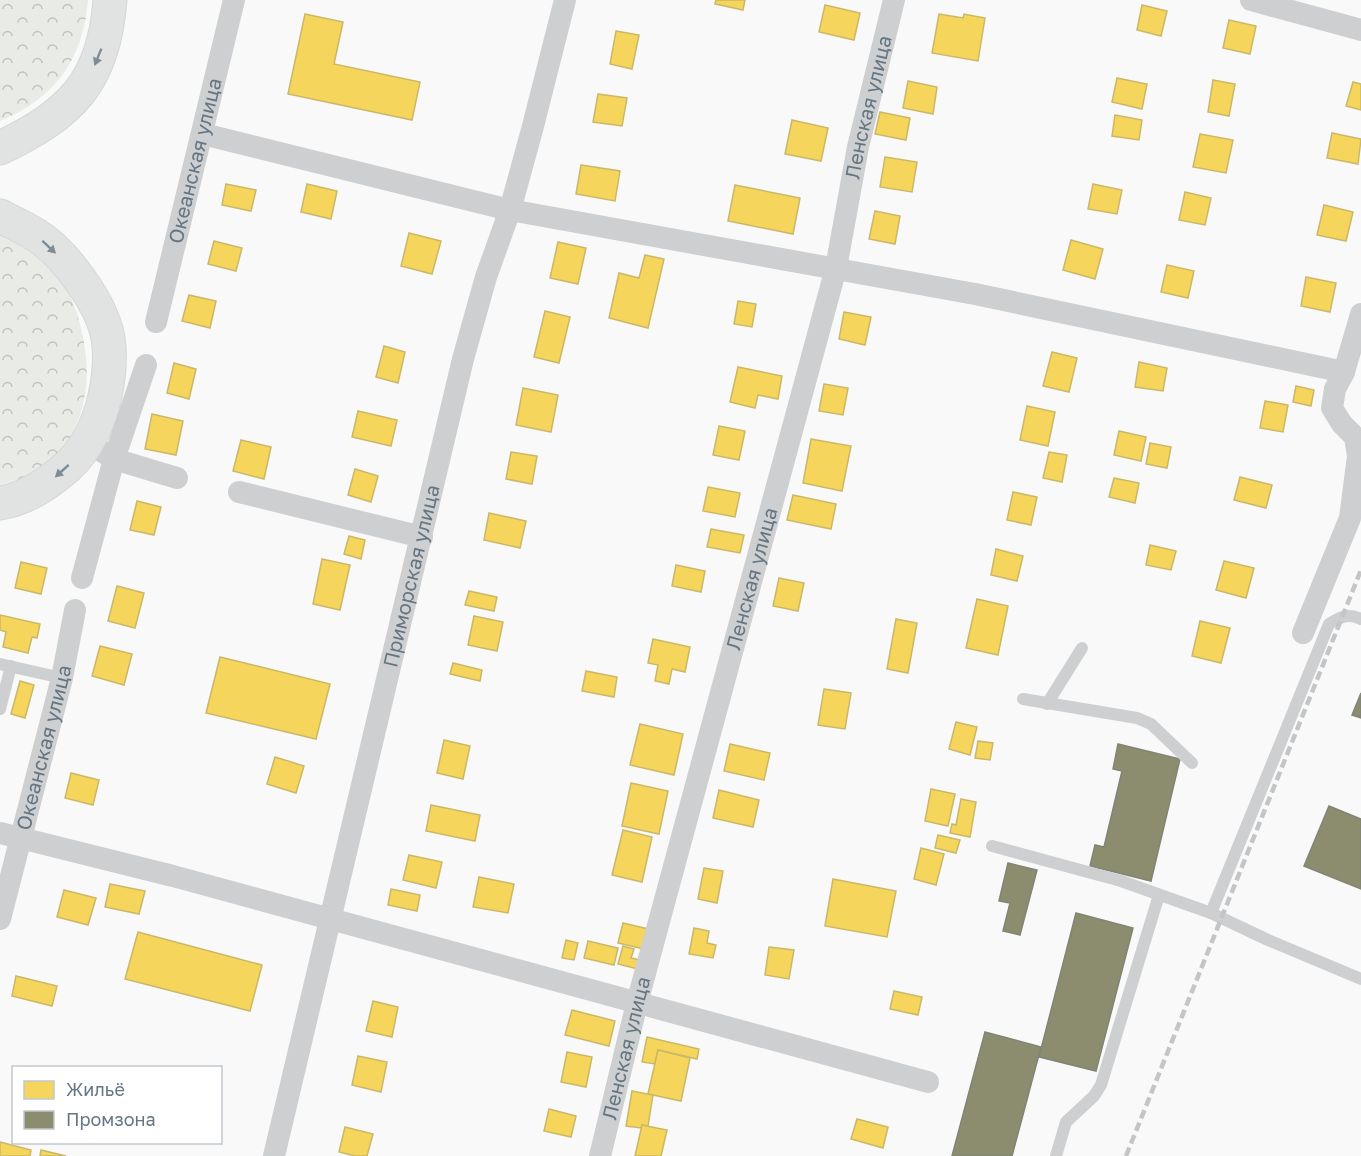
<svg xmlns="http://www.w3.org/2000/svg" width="1361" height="1156" font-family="'Golos Text',sans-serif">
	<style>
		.forest { fill: url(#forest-crowns) }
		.homes { fill: #f6d55c; stroke: #cab868; stroke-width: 1.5 }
		.industry { fill: #8c8c6e; stroke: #808574; stroke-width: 1.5 }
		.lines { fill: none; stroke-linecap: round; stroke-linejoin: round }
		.primary-casing { stroke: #d5d6d7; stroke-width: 35 }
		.trunk-casing { stroke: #d5d6d6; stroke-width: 35 }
		.service { stroke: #cecfd0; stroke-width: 12 }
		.minor { stroke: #cecfd0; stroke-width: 22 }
		.primary { stroke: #e1e2e2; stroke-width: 33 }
		.trunk { stroke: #e1e2e2; stroke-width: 33 }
		.rail { stroke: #c3c5c6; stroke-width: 4.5; stroke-dasharray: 9 4.5; stroke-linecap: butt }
		.oneway { fill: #7e8c96 }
		.labels { text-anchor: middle; stroke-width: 6; stroke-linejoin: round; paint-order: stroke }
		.street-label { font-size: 20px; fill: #657683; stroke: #fff }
	</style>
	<defs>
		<pattern id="forest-crowns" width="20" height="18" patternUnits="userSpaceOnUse" patternTransform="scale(1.5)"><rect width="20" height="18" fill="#e8ebe6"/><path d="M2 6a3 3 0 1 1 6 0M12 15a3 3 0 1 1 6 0" fill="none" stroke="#c0c3c0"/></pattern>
	</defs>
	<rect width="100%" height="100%" fill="#f9f9f9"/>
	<!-- forest -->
	<g class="forest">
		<path d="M 0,0 L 88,0 C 83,60 55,98 0,121 Z"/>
		<path d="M 0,234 C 19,244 38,254 54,269 C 65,280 72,299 77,314 C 91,358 92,406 65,446 C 61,450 58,457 54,461 C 40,474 18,479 0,485 Z"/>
	</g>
	<!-- homes -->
	<g class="homes">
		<polygon points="716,0 745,0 743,10 715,4"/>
		<polygon points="825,5 860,13 854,40 819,32"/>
		<polygon points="1142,5 1167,11 1161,36 1137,30"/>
		<polygon points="305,14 343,22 334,64 420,82 412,120 288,94"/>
		<polygon points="939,14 963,18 964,14 985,18 978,61 932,53"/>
		<polygon points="1229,20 1256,26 1250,54 1223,48"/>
		<polygon points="616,31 639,35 632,69 610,64"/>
		<polygon points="1117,78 1147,84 1142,109 1112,102"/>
		<polygon points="1213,80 1235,84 1229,116 1208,112"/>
		<polygon points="908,81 937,87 933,114 903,108"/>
		<polygon points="1353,82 1361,84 1361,110 1346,106"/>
		<polygon points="598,94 627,98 622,126 593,122"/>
		<polygon points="880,112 910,118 906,140 875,134"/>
		<polygon points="1115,115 1142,120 1139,140 1112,136"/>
		<polygon points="792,120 828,128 821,161 785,154"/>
		<polygon points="1332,133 1361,139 1358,164 1327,158"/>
		<polygon points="1200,134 1233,140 1226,173 1193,167"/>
		<polygon points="885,157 917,162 912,192 880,187"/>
		<polygon points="581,165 620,171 615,201 576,194"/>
		<polygon points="226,184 256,190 251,211 222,205"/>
		<polygon points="307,184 337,191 331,219 301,212"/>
		<polygon points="1093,184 1122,190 1117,214 1088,209"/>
		<polygon points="735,185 800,198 793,234 728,221"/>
		<polygon points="1185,192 1211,198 1205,225 1179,220"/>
		<polygon points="1324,205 1353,212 1346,241 1317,235"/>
		<polygon points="875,211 900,216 895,244 869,239"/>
		<polygon points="409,233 441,241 432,274 401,266"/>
		<polygon points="1071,240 1103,249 1095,279 1063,270"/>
		<polygon points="214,241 242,248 236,271 208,264"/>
		<polygon points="558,242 586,248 578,284 550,278"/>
		<polygon points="645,255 664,259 648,328 609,318 619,273 639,278"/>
		<polygon points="1167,265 1194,271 1188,298 1161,292"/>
		<polygon points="1306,277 1336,283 1330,312 1301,306"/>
		<polygon points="189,295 216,301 210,328 182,321"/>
		<polygon points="738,301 756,304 752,327 734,324"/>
		<polygon points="545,311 570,317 559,363 534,357"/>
		<polygon points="844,312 871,317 865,345 839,339"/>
		<polygon points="384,346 405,352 398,383 376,377"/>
		<polygon points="1052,352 1077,358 1069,392 1043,386"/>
		<polygon points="1139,362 1167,368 1163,391 1135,387"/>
		<polygon points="174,363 196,369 189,399 167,393"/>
		<polygon points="738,367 782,376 778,399 758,395 755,408 730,402"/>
		<polygon points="824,384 848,388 843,415 819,411"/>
		<polygon points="1296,386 1314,390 1311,406 1293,402"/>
		<polygon points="523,388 558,395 551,432 516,425"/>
		<polygon points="1265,401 1288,405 1283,432 1260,428"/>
		<polygon points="1027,406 1055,412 1048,446 1020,440"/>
		<polygon points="358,411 397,420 391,446 352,437"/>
		<polygon points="152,414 183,421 176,455 145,449"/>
		<polygon points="719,426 745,431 739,460 713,455"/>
		<polygon points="1119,431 1146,437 1141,461 1114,455"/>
		<polygon points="811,439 851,446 842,491 803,483"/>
		<polygon points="241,440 271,447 264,479 233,471"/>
		<polygon points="1150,443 1171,447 1167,468 1146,464"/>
		<polygon points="511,452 537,456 532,484 506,479"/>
		<polygon points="1049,452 1067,455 1062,482 1043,478"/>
		<polygon points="355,469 378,476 371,502 348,495"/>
		<polygon points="1240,477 1272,485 1266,508 1234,500"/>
		<polygon points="1114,478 1139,483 1135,503 1109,497"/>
		<polygon points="708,487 740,493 735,517 703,511"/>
		<polygon points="1013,492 1037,497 1031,525 1007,520"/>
		<polygon points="793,495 836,504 831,529 787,520"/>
		<polygon points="137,501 161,507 154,535 130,530"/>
		<polygon points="489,513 526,521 520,548 484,540"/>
		<polygon points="711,529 744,535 740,553 707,547"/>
		<polygon points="349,536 365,540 361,559 344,554"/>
		<polygon points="1150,545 1176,551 1171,570 1146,565"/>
		<polygon points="996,549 1023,556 1017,581 991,575"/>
		<polygon points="322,559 350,565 340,610 313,604"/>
		<polygon points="1224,561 1254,568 1246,598 1216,590"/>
		<polygon points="21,562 47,568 41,594 15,588"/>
		<polygon points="676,565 705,571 701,592 672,586"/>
		<polygon points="779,578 804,583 798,611 773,606"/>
		<polygon points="117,586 144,593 135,628 108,621"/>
		<polygon points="469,591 497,597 494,611 465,605"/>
		<polygon points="977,599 1008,606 998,655 966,648"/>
		<polygon points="0,615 40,624 37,638 32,637 28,653 3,647 6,632 0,630"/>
		<polygon points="474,616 503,622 497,651 468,645"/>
		<polygon points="896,619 917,623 908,673 887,669"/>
		<polygon points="1200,621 1230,628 1221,663 1192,656"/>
		<polygon points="653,639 690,647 685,672 672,669 669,684 655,681 658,665 648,663"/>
		<polygon points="100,646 132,654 124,685 92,676"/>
		<polygon points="220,657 330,684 316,739 206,713"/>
		<polygon points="453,663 482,670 480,681 450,674"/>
		<polygon points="586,671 617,677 614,697 582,691"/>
		<polygon points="20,681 34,685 25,718 11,714"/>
		<polygon points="824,689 851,693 845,729 818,725"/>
		<polygon points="956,722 977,727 970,755 949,749"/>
		<polygon points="640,724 683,734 674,775 630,765"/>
		<polygon points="444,740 470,746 463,779 437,773"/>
		<polygon points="978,741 993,743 990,760 975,758"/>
		<polygon points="730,744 770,753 764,780 724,771"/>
		<polygon points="275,757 304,766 296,793 267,784"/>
		<polygon points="71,773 99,780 93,805 65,798"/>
		<polygon points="631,783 668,791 659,834 622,826"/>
		<polygon points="931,789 955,794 948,826 925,821"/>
		<polygon points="719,790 759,800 753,827 713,818"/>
		<polygon points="961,799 976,802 970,837 950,833 952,824 956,825"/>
		<polygon points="431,805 480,815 475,841 426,831"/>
		<polygon points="623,830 652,837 642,882 612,875"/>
		<polygon points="938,835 960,840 956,853 935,848"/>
		<polygon points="921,848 944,854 936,885 914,879"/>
		<polygon points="409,855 442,862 436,888 403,880"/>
		<polygon points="704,868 723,871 717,903 698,899"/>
		<polygon points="479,877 514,884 508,913 473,907"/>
		<polygon points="833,879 896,891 887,937 825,926"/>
		<polygon points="110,884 145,891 139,914 105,907"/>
		<polygon points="391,889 420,895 417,911 388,905"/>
		<polygon points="64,890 96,898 88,925 57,917"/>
		<polygon points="623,923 649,929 644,949 618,943"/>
		<polygon points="694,928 709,931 707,943 716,945 713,958 689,954"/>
		<polygon points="138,932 262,965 250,1011 125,979"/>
		<polygon points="566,940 578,943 574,960 562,958"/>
		<polygon points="588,941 618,948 614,965 584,958"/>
		<polygon points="623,946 634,949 631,958 640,960 638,969 618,964"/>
		<polygon points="769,947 794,950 789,979 765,975"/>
		<polygon points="16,976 57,986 52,1006 12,996"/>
		<polygon points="894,991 922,997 918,1015 890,1009"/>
		<polygon points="373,1001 398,1007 392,1037 366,1031"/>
		<polygon points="572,1010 615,1021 609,1046 565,1035"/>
		<polygon points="647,1037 699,1049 697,1059 658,1050 655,1064 642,1062"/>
		<polygon points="658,1050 690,1058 681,1101 648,1094"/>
		<polygon points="567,1052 592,1057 586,1087 561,1082"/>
		<polygon points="358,1056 387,1062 381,1092 352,1085"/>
		<polygon points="632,1091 653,1095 648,1126 642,1125 641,1128 626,1126"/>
		<polygon points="549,1109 576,1116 571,1137 544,1131"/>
		<polygon points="857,1119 888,1127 883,1148 851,1139"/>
		<polygon points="642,1125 667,1130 661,1156 635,1156"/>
		<polygon points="345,1127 373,1134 367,1156 355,1156 339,1152"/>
		<polygon points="0,1142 31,1150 30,1156 0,1156"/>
		<polygon points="41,1150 66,1156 40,1156"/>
	</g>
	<!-- industry -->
	<g class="industry">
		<polygon points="1361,693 1361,718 1352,715"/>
		<polygon points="1118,744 1180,759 1151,881 1090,866 1095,845 1104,847 1122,771 1113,769"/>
		<polygon points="1329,806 1361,819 1361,889 1304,866"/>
		<polygon points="1008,863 1037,870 1020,935 1003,931 1010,903 999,901"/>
		<polygon points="1076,913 1133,928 1096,1071 1039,1057"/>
		<polygon points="985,1032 1041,1047 1012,1156 952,1156"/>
	</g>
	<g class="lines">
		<defs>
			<path id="primary" d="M 0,216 C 12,222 25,228 36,235 C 65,253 102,304 108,338 C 111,357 109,377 105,396 C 99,423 88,448 67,467 C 49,483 25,499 0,503"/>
			<path id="trunk" d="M 0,148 C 71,114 104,82 110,0"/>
		</defs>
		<!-- primary casing -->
		<use href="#primary" class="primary-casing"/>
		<!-- trunk casing -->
		<use href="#trunk" class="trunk-casing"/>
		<!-- service -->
		<g class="service">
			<polyline points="0,664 62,678"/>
			<polyline points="1023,699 1137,718 1151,724 1192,763"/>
			<polyline points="1047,704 1082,648"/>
			<polyline points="0,709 11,666"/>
			<polyline points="992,846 1121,881 1211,913 1268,940 1361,979"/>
			<path d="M 1211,913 L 1329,624 C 1340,617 1348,613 1361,619"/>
			<polyline points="1056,1156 1066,1122 1094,1096 1101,1085 1159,895"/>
		</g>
		<!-- minor -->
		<g class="minor">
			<polyline points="1251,0 1361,30"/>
			<polyline points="203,134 510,210 975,294 1344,372"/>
			<path id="s1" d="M 156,322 L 234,0"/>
			<polyline points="101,451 114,459 177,478"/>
			<polyline points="239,492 422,537"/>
			<polyline points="82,578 114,459 146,365"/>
			<polyline points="1303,633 1350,518 1358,456 1355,437 1342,424 1332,408 1335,389 1344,372 1361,314"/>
			<polyline points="0,833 173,876 928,1082"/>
			<path id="s2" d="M 0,919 L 62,678 L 75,610"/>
			<path id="s3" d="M 274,1156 L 463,359 L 486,277 L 510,210 L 532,130 L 565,0"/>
			<path id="s4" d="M 600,1156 L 637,1003 L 836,268 L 858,147 L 894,0"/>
		</g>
		<!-- primary -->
		<use href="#primary" class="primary"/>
		<!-- trunk -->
		<use href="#trunk" class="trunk"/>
		<!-- rail -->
		<polyline class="rail" points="1126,1156 1361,570"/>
	</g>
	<!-- one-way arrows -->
	<defs><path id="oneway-solid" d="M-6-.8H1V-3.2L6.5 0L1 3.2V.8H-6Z" transform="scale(1.5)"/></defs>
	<g class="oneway">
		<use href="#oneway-solid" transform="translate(98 57) rotate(112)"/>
		<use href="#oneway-solid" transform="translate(49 247) rotate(43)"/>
		<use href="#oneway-solid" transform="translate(62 471) rotate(138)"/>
	</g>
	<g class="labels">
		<!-- street labels -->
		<g class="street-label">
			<text dy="7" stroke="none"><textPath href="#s4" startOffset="1083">Ленская улица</textPath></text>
			<text dy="7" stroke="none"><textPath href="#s1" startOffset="166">Океанская улица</textPath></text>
			<text dy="7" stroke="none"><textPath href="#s3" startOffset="596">Приморская улица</textPath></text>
			<text dy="7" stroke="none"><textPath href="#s4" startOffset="597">Ленская улица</textPath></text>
			<text dy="7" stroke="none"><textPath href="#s2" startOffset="177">Океанская улица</textPath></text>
			<text dy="7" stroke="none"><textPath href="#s4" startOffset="111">Ленская улица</textPath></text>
		</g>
	</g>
	<!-- legend -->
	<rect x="12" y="1066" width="210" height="78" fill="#ffffff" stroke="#c1c8cd" stroke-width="1.5"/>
	<rect x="24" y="1081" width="30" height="18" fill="#f6d55c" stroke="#c1c8cd" stroke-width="1.5"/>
	<text x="66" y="1096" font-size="18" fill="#657683">Жильё</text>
	<rect x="24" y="1111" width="30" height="18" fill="#8c8c6e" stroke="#c1c8cd" stroke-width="1.5"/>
	<text x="66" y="1126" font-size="18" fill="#657683">Промзона</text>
</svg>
